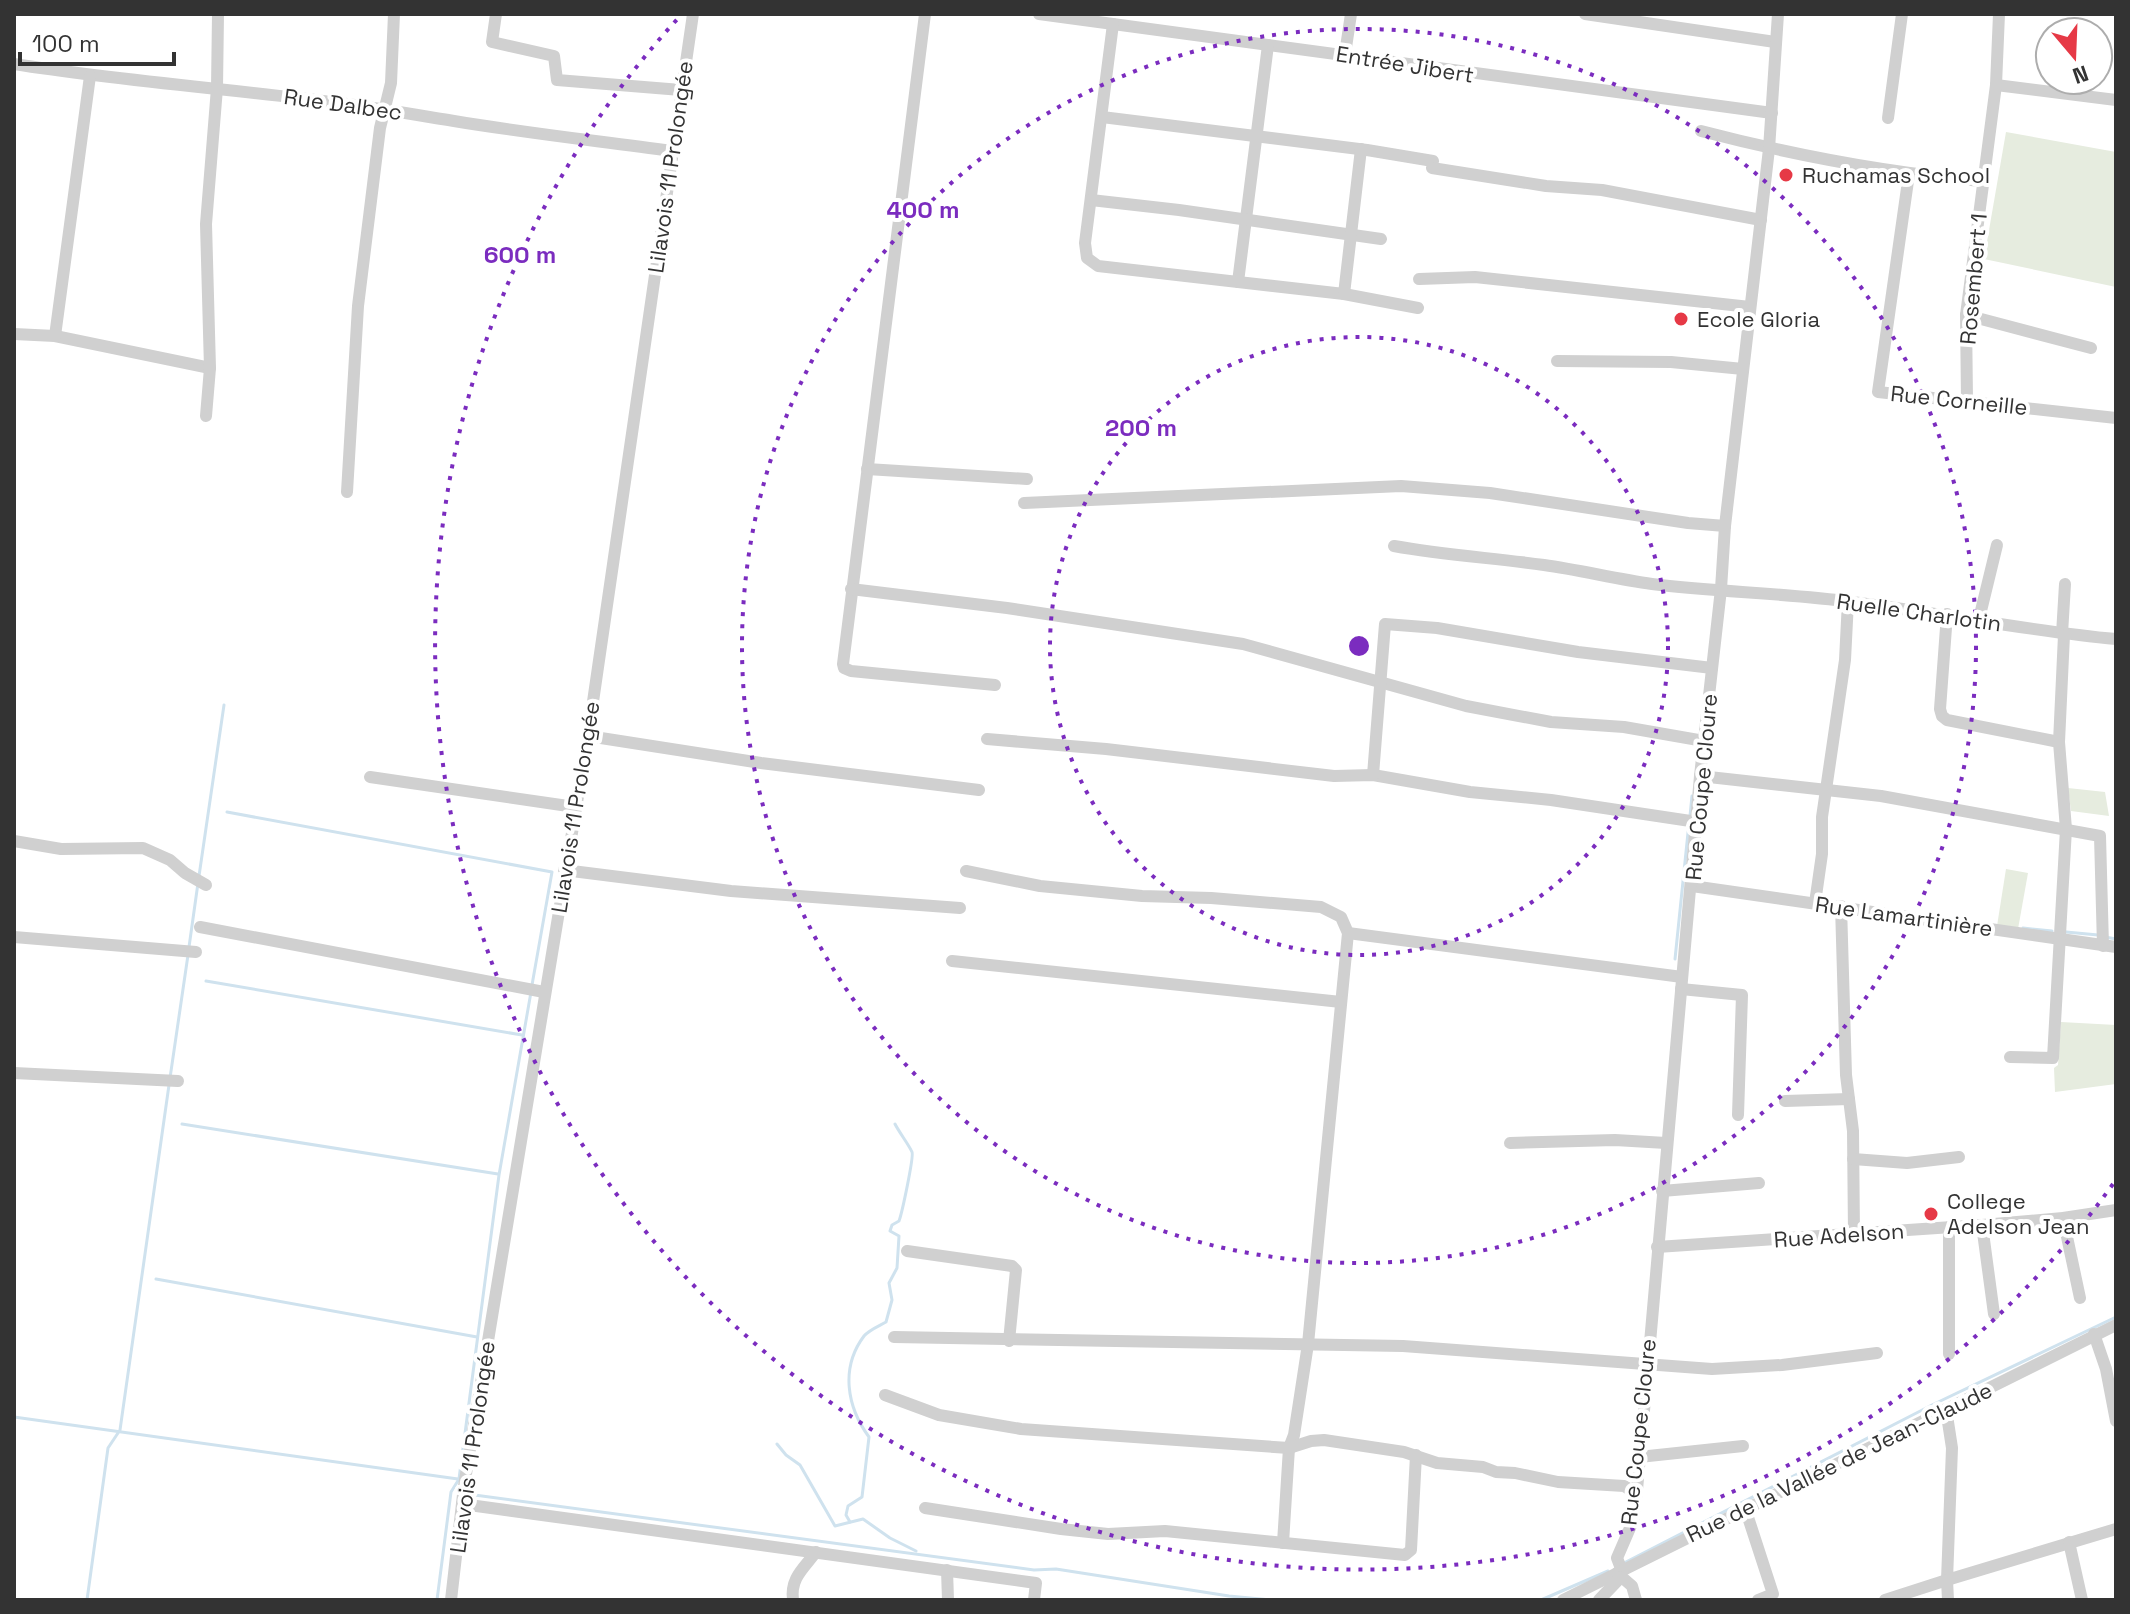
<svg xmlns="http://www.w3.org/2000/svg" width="2130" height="1614" font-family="'Space Grotesk',sans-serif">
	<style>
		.green { fill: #e6ecdf }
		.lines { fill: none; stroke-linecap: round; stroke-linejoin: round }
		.stream { stroke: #cfe2ee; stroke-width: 3 }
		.street { stroke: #d0d0d0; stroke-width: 12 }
		.ring { fill: none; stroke: #7b2cbf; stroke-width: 4; stroke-dasharray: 4 8 }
		.poi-dot { fill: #e63946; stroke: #fff; stroke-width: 3 }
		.labels { text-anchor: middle; stroke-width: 8; stroke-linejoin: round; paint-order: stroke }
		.street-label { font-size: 22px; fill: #333; stroke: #fff }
		.poi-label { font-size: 22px; fill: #333; stroke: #fff; text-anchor: start }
		.centre { fill: #7b2cbf; stroke: #fff; stroke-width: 4 }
		.ring-label { font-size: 24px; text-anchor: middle; font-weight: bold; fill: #7b2cbf; stroke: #fff; stroke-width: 8; stroke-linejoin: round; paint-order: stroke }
	</style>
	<rect width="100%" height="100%" fill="#fff"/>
	<!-- green -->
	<g class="green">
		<polygon points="2006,132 2116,152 2116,287 1984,259"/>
		<polygon points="2068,788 2105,792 2109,816 2071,811"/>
		<polygon points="2006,869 2028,873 2018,929 1997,926"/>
		<polygon points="2061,1022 2116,1025 2116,1084 2055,1092 2054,1068 2058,1065"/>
	</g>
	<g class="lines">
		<!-- stream -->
		<g class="stream">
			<polyline points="227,812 552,872 532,985"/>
			<polyline points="1690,816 1692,796"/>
			<polyline points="199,876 224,705"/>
			<polyline points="2023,928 2052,931"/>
			<polyline points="2066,932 2098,935"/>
			<polyline points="2105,937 2116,939"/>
			<polyline points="189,947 198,883"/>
			<polyline points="1675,959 1689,823"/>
			<polyline points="206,981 522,1035"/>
			<polyline points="170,1078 188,955"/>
			<polyline points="182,1124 498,1174"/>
			<polyline points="156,1279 477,1337"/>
			<polyline points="14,1417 458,1479"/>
			<polyline points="777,1444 786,1455 800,1465 835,1526 863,1519 890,1538 916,1551"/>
			<polyline points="467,1494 1034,1570 1056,1569 1229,1596 1271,1600"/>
			<path d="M 850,1522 L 846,1515 L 848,1506 L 862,1497 L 869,1437 C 847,1407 840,1368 864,1336 C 869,1330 879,1326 886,1322 L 892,1300 L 889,1283 L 897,1268 L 899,1236 L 890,1231 L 892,1225 L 899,1221 C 902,1213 914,1157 912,1152 C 909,1145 899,1132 895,1124"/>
			<polyline points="1622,1564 1932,1405 2116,1317"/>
			<polyline points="87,1600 108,1448 120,1430 169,1085"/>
			<polyline points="437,1600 451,1492 459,1479 499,1175 531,992"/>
			<polyline points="1541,1600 1608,1571"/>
		</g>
		<!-- street -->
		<g class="street">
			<polyline points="496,14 492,42 554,56 557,80 681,90"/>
			<polyline points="925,14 843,664 844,668 851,671 995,685"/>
			<path d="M 1039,14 C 1283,46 1527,82 1772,113"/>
			<polyline points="1585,14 1775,42"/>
			<polyline points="1113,24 1085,243 1087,258 1098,266 1238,282 1268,45"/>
			<polyline points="1345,54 1351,14"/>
			<path d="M 14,64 C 122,81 231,89 340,103 C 378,108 416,115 454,121 C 526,133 599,141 671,151"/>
			<polyline points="1996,85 2116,100"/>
			<polyline points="1102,117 1367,150 1433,161"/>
			<polyline points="1888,118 1902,14"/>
			<path d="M 1701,131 C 1793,155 1887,173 1982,181"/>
			<polyline points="1432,168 1546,186 1602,190 1761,220"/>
			<polyline points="1909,174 1878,392 2116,418"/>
			<polyline points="1091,200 1179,210 1381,239"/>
			<polyline points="1419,279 1475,277 1750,307"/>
			<polyline points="1238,282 1344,294 1361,149"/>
			<polyline points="1344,294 1418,308"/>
			<polyline points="1966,315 2091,348"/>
			<polyline points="14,334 55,336 210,368"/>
			<polyline points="55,336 90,76"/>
			<polyline points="1557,361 1671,362 1743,369"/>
			<polyline points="1967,400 1966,315 1996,85 1999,14"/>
			<polyline points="206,416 210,368 206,224 217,88 218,14"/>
			<polyline points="867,469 1027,479"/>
			<polyline points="347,492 358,306 380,128 391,83 394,14"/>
			<polyline points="1024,503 1401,486 1490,493 1688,523 1725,526"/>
			<path d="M 1394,546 C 1444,555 1494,558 1544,565 C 1580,570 1616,579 1652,584 C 1718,592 1785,593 1852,602 C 1940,613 2028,631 2116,639"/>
			<polyline points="851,589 1007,608 1243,644 1466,706 1551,722 1624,727 1704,741"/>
			<polyline points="1947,614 1940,709 1942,716 1947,720 2059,742"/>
			<polyline points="1979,619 1997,545"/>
			<polyline points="2062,634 2065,584"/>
			<polyline points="588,736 761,763 979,790"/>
			<polyline points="987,739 1106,749 1334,776 1373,775 1470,792 1551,800 1697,822"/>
			<polyline points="1373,775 1385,624 1437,628 1578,652 1712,668"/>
			<polyline points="1700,776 1881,796 2100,836 2103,946"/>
			<polyline points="370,777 575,807"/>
			<polyline points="14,841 61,849 143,848 170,860 185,873 206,885"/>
			<polyline points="564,870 731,891 960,908"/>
			<polyline points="966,871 1040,886 1142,896 1211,898 1321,907 1341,917 1348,933 1308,1344 1294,1435 1289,1448 1283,1543"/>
			<polyline points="1692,886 2116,947"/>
			<polyline points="1815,903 1822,854 1822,817 1845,660 1848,601"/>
			<polyline points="1841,906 1846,1075 1853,1131 1854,1235"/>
			<polyline points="200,927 544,992"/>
			<polyline points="1348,933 1682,977"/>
			<polyline points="14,937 196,952"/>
			<polyline points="952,961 1341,1002"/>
			<polyline points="1681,989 1742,995 1738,1115"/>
			<polyline points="2010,1057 2053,1058 2066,829 2059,742 2064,635"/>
			<polyline points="14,1073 178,1081"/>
			<polyline points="1785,1101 1849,1099"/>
			<polyline points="1510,1143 1615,1140 1666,1143"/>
			<polyline points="1853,1159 1907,1163 1959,1157"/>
			<polyline points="1662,1191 1759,1183"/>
			<polyline points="2063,1218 2080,1298"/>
			<polyline points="1982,1225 1994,1314"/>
			<polyline points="1949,1227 1949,1354"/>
			<polyline points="1657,1247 1982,1225 2063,1218 2116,1210"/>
			<polyline points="907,1251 1012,1266 1016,1270 1009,1341"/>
			<polyline points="2094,1334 2106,1369 2116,1421"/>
			<polyline points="894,1337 1403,1346 1712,1369 1782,1365 1877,1353"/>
			<polyline points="885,1395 939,1415 1021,1429 1289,1448 1311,1441 1324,1440 1404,1452 1437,1463 1483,1467 1496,1472 1515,1473 1558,1482 1624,1486 1636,1493"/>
			<polyline points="1946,1409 1952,1448 1947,1580 2116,1529"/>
			<polyline points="1639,1457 1743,1446"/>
			<polyline points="462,1504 1036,1583 1034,1600"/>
			<polyline points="925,1508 1061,1529 1108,1534 1165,1531 1405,1555 1411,1550 1416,1455"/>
			<polyline points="1745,1508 1773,1594 1758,1600"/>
			<polyline points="2069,1542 2082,1600"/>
			<polyline points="947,1570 948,1600"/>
			<polyline points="1622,1571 1617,1558 1633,1521 1637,1490 1700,776 1721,589 1725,526 1769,149 1778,14"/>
			<polyline points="1617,1573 1632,1586 1636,1600"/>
			<polyline points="451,1600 464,1486 588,736 693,14"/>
			<path d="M 793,1600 C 790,1578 804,1568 816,1552"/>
			<polyline points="1563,1600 2116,1325"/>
			<polyline points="1599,1600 1621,1577"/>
			<polyline points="1885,1600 1947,1580 1948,1600"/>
		</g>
	</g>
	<!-- distance rings -->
	<g class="ring">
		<circle cx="1359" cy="646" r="309"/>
		<circle cx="1359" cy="646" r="617"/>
		<path d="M2113 1184A926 926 0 1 1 682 14"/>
	</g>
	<!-- markers -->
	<g class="poi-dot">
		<circle cx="1786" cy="175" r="8"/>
		<circle cx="1681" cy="319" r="8"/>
		<circle cx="1931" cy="1214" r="8"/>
	</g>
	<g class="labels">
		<!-- street labels -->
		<g class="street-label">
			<text transform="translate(1405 64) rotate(9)" y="8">Entrée Jibert</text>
			<text transform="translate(343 104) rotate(8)" y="8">Rue Dalbec</text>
			<text transform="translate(670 167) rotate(-82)" y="8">Lilavois 11 Prolongée</text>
			<text transform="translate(1973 279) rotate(-85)" y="8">Rosembert 1</text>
			<text transform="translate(1959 400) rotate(6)" y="8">Rue Corneille</text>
			<text transform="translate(1919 612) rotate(8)" y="8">Ruelle Charlotin</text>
			<text transform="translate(1701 787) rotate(-85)" y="8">Rue Coupe Cloure</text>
			<text transform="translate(575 807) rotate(-81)" y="8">Lilavois 11 Prolongée</text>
			<text transform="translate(1904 916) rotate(8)" y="8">Rue Lamartinière</text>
			<text transform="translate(1839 1235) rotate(-4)" y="8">Rue Adelson</text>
			<text transform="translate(1638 1432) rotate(-84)" y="8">Rue Coupe Cloure</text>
			<text transform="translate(472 1447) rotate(-82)" y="8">Lilavois 11 Prolongée</text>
			<text transform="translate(1839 1462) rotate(-26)" y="8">Rue de la Vallée de Jean-Claude</text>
		</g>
		<!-- poi labels -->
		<g class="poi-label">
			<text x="1802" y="183">Ruchamas School</text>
			<text x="1697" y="327">Ecole Gloria</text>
			<text x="1947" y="1209">College<tspan x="1947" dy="25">Adelson Jean</tspan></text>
		</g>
	</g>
	<circle cx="1359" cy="646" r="12" class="centre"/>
	<g class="ring-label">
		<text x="923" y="218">400 m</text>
		<text x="520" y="263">600 m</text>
		<text x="1141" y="436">200 m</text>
	</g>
	<!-- border -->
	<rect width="2130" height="1614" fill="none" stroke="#333333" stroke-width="32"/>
	<!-- north arrow -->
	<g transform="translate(2074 56) rotate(161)"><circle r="38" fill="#ffffff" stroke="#adadad" stroke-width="2"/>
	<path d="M0-6L14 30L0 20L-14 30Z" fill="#e63946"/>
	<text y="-12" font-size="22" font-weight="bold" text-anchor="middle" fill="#333333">N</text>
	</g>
	<!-- scale -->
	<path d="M20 52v12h154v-12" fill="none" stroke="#333333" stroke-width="4"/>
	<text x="32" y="52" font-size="24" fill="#333333" stroke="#ffffff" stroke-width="6" paint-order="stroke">100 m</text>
</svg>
